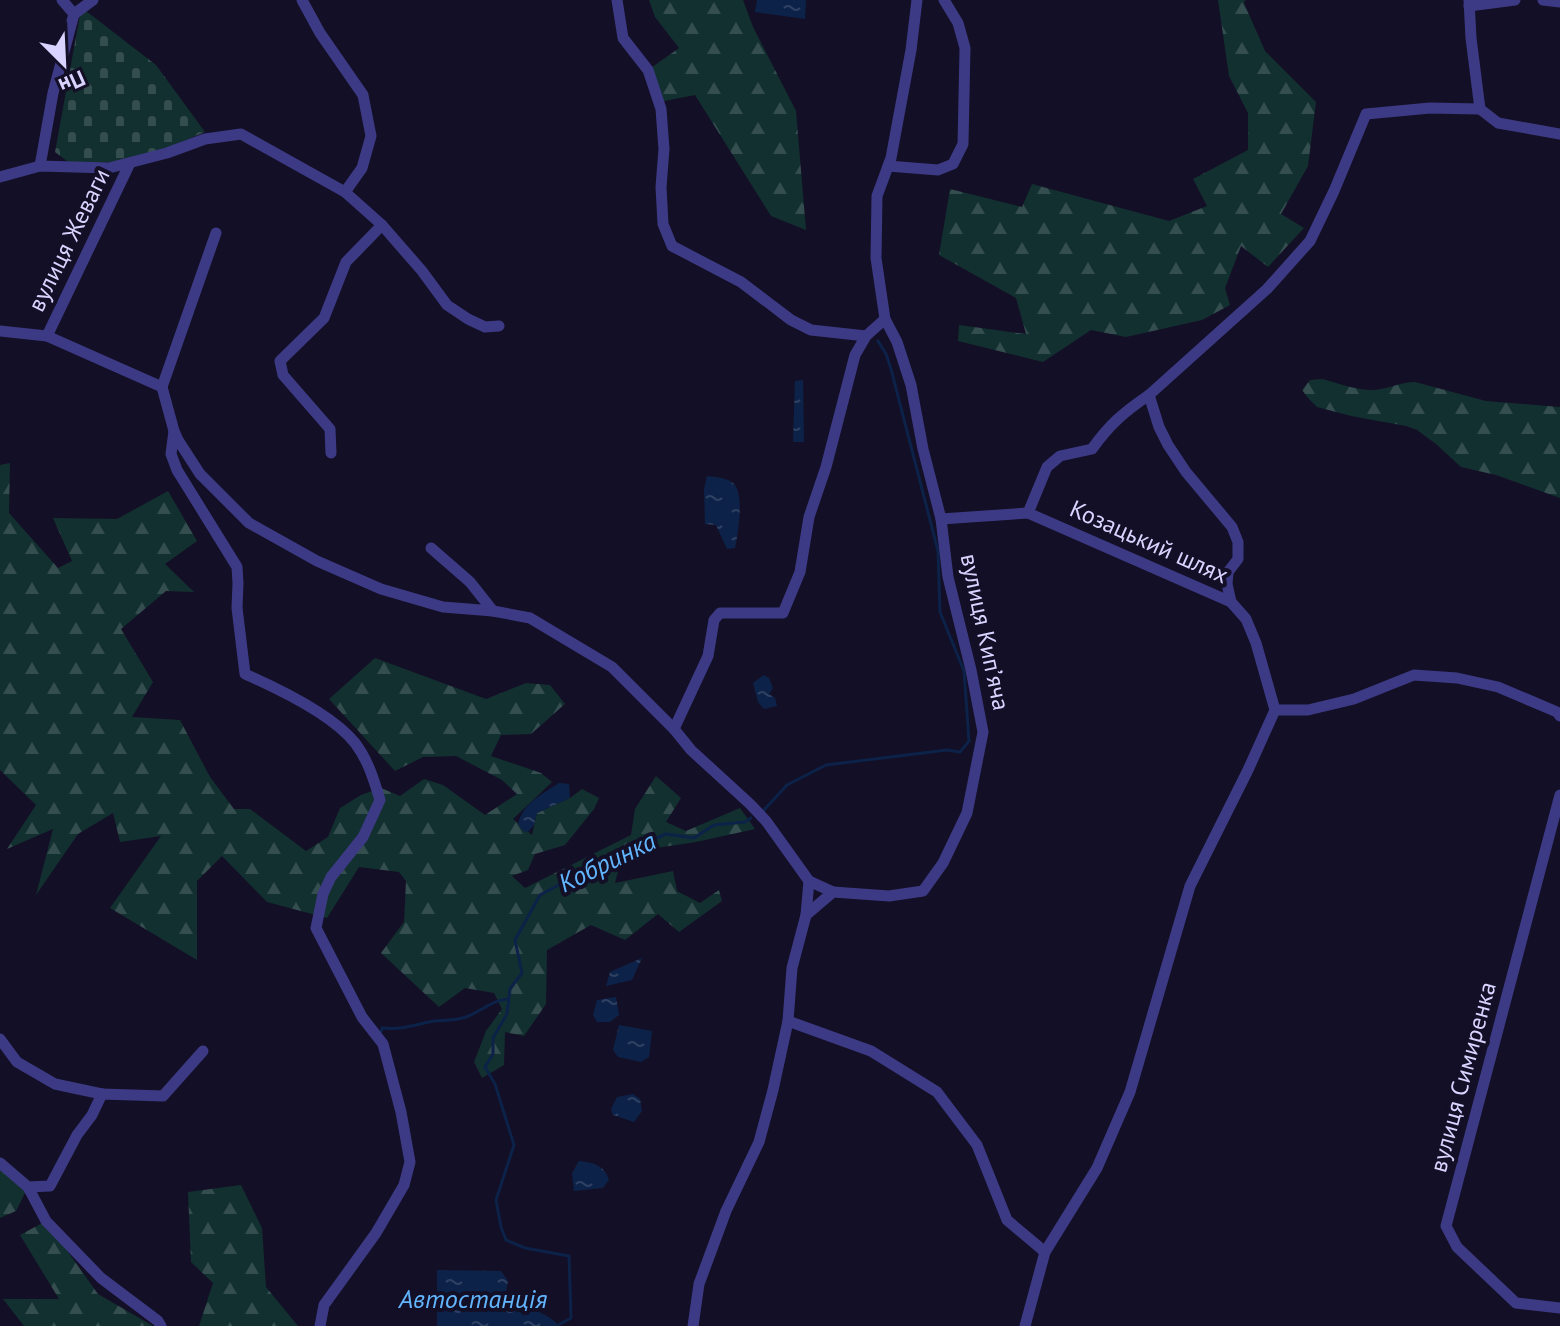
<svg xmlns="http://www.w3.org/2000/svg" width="1560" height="1326" font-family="'PT Sans',sans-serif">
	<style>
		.forest { fill: url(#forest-firs) }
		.cemetery { fill: url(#cemetery-stones) }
		.water { fill: url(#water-ripples) }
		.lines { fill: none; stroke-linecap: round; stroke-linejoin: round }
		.stream { stroke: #0c2248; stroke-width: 3 }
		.street { stroke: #3d3a85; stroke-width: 11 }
		.labels { text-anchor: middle; stroke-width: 8; stroke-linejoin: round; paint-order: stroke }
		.street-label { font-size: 24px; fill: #d9d4ff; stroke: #130f26 }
		.water-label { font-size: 26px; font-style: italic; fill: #62b6ff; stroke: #130f26 }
	</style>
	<defs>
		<pattern id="forest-firs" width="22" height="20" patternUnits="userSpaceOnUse" patternTransform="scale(2)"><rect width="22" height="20" fill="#12302f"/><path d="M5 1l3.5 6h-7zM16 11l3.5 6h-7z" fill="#344d4e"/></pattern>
		<pattern id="cemetery-stones" width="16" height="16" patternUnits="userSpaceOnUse" patternTransform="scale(2)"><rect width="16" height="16" fill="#12302f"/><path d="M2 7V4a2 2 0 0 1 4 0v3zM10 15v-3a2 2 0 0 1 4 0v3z" fill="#344d4e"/></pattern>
		<pattern id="water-ripples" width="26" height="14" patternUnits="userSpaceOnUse" patternTransform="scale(2)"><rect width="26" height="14" fill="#0c2248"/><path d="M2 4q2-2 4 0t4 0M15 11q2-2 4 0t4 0" fill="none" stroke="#2f4163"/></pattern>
	</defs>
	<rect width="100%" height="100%" fill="#130f26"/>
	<!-- forest -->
	<g class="forest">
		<polygon points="649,0 743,0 753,27 796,111 806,230 771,216 695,95 659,102 648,70 679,48 655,17"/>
		<polygon points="1218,0 1245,0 1244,3 1265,51 1316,102 1308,166 1281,214 1304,228 1268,267 1241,246 1225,288 1230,305 1202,320 1126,337 1091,330 1043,362 958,341 959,325 1026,334 1016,298 939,255 950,189 1022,207 1032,184 1169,221 1207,206 1193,179 1248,150 1248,113 1229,76"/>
		<path d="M 1322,379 C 1337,383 1354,389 1369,390 C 1385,391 1399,382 1415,382 L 1486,401 L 1560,407 L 1560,498 L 1496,475 L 1461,467 L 1436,444 L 1417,430 L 1406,426 L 1351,416 L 1317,407 L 1309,399 L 1302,390 L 1310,380 Z"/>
		<polygon points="10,463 9,513 58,568 72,561 53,518 117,519 168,491 197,541 165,564 194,592 166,591 121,629 153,682 132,717 180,720 210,777 234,809 250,809 306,851 328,837 340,808 361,795 381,788 400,796 424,779 443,785 485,815 517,794 502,780 456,756 423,757 395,771 329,699 375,658 486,699 526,683 550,685 565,704 531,734 501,735 491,756 541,773 552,782 513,819 532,835 537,813 570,798 582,789 599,798 594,809 565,845 535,854 528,870 512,876 525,888 631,835 635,809 656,776 681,798 666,822 686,831 740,808 755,829 696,842 656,848 620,863 615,883 673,871 677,891 700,903 719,890 722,901 679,932 658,914 625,940 591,925 547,950 546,1004 524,1036 505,1032 504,1065 482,1078 474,1062 486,1031 502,1009 494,993 465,988 439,1007 381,953 404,922 406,881 399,872 359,867 327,918 267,902 222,856 197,881 197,960 110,908 161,836 120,842 113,813 78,834 36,895 53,829 7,849 36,805 0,770 0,465"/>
		<polygon points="0,1163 28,1187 16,1211 0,1218"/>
		<polygon points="241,1185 262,1228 266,1287 298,1326 199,1326 213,1283 191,1262 188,1192"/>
		<polygon points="46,1221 98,1294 153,1326 24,1326 3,1299 59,1299 20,1235"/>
	</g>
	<!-- cemetery -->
	<polygon class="cemetery" points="86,11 156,65 205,132 153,154 111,162 71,164 55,152 80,15"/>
	<!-- water -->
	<g class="water">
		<polygon points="757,0 806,0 805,19 755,12"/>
		<polygon points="803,380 804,442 793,442 795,381"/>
		<path d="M 707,476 C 715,477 727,478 733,483 C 745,493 738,534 735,548 L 727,549 L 716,525 L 705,524 L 704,489 Z"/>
		<polygon points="764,675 769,678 773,688 769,694 775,698 777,706 764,709 758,702 753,683"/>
		<path d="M 559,783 L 569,784 L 570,798 L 537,813 L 534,825 L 528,832 L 523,831 L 518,824 C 523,803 541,795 559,783 Z"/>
		<polygon points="642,958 632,980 606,986 610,972"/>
		<polygon points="616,997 619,1015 610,1022 597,1022 593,1015 597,1000"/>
		<polygon points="619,1025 652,1031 649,1057 641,1062 618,1057 613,1050"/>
		<polygon points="633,1094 640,1099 642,1111 634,1122 613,1115 611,1109 617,1097"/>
		<path d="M 579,1161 C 593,1162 605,1166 609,1180 L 603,1188 L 574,1191 L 572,1173 Z"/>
		<path d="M 437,1270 L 501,1271 L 508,1281 L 505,1296 C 524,1307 545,1311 560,1326 L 437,1326 Z"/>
	</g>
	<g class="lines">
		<!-- stream -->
		<g class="stream">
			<polyline points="764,810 787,785 826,765 947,750 960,752 969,741 964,671 940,612 938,551 891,369 886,354 878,341"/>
			<path d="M 381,1032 L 382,1028 C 403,1030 414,1025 434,1021 C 445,1020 455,1021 466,1017 C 480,1012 492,1000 508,999"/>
			<polyline points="560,1324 571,1318 569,1256 525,1248 506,1240 501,1227 496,1200 514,1145 495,1084 485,1067 493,1054 493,1038 507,1014 510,989 522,973 515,940 540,895 620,852 639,849 642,840 654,839 666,834 694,838 714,825 745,822 751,818"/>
		</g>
		<!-- street -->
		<g class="street">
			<polyline points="62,0 74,14 93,0"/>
			<polyline points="302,0 320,33 363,95 371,136 362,168 345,192"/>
			<polyline points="617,0 623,38 648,70 661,109 664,149 661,187 663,224 672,246 741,282 791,320 811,330 866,336"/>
			<polyline points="917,0 911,50 891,158 877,196 876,258 885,319 897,342 911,385 923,449 941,519 1028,513 1231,602 1246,619 1256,643 1275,710 1248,770 1190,886 1130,1092 1097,1168 1045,1252 1025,1326"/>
			<polyline points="1543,0 1560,2"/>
			<polyline points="1469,6 1515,0"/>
			<polyline points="1480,109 1498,123 1560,134"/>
			<polyline points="40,166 53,93 74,14"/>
			<polyline points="888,166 938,170 953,164 963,144 965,48 958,23 944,0"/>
			<polyline points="0,177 40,166 109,168 167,153 205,139 241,134 345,192 382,225 422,271 447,305 468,319 485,327 499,326"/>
			<polyline points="0,331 47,336 130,163"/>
			<polyline points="47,336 162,387 216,233"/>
			<path d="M 162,387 L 174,431 L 171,454 L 177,470 L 237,567 L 238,583 L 237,608 L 245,674 C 279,689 332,714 355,743 C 368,760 374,780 380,800 L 363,837 L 331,877 L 323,894 L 316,928 L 362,1017 L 383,1044 L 401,1112 L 410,1162 L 404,1185 L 376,1233 L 324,1305 L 320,1326"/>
			<polyline points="174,431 178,440 200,474 249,523 317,561 381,589 443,607 493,611"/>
			<polyline points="331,453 330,429 283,375 280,361 324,318 346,262 382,225"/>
			<path d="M 1028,513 L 1047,467 L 1060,456 L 1092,449 C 1109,425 1124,412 1149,395"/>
			<polyline points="431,548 470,582 493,611 530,618 612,667 674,729"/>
			<polyline points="1231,602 1227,584 1228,572 1238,559 1238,542 1232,527 1186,472 1168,445 1159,427 1149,395 1267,289 1310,241 1334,191 1366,114 1430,108 1480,109 1471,38 1469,0"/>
			<polyline points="1275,710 1308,710 1354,699 1414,675 1457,678 1498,687 1557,712 1560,716"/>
			<polyline points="1560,795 1446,1226 1457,1247 1516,1303 1560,1308"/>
			<polyline points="833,892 809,881 766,821 750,804 691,750 674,729 708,656 714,620 720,613 783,613 800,572 809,517 826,467 855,355 866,336 885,319"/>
			<polyline points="806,915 809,881"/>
			<polyline points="788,1021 871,1051 937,1092 977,1145 1007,1220 1045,1252"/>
			<polyline points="0,1039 17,1062 55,1084 102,1094"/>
			<polyline points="0,1163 28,1187 46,1221 101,1278 158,1321 161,1326"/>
			<polyline points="28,1187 50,1186 77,1135 92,1115 102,1094 163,1096 203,1051"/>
			<polyline points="693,1326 699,1284 726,1211 759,1142 773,1090 788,1021 792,968 806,915 833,892 889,896 923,891 943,863 967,813 983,732 971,670 948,577 941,519"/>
		</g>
	</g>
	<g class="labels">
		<!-- street labels -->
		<g class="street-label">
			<text transform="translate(69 240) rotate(-64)" y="8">вулиця Жеваги</text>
			<text transform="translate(1149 542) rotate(24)" y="8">Козацький шлях</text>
			<text transform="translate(985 632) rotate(78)" y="8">вулиця Кипʼяча</text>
			<text transform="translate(1463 1077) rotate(-75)" y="8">вулиця Симиренка</text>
		</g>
		<!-- water labels -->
		<g class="water-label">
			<text transform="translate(607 862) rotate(-26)" y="9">Кобринка</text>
			<text x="473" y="1308">Автостанція</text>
		</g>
	</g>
	<!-- north arrow -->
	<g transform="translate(64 64) rotate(156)" stroke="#130f26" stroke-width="6" paint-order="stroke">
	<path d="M0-6L14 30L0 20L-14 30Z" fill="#d9d4ff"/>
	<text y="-12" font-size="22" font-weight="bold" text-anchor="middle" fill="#d9d4ff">Пн</text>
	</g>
</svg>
